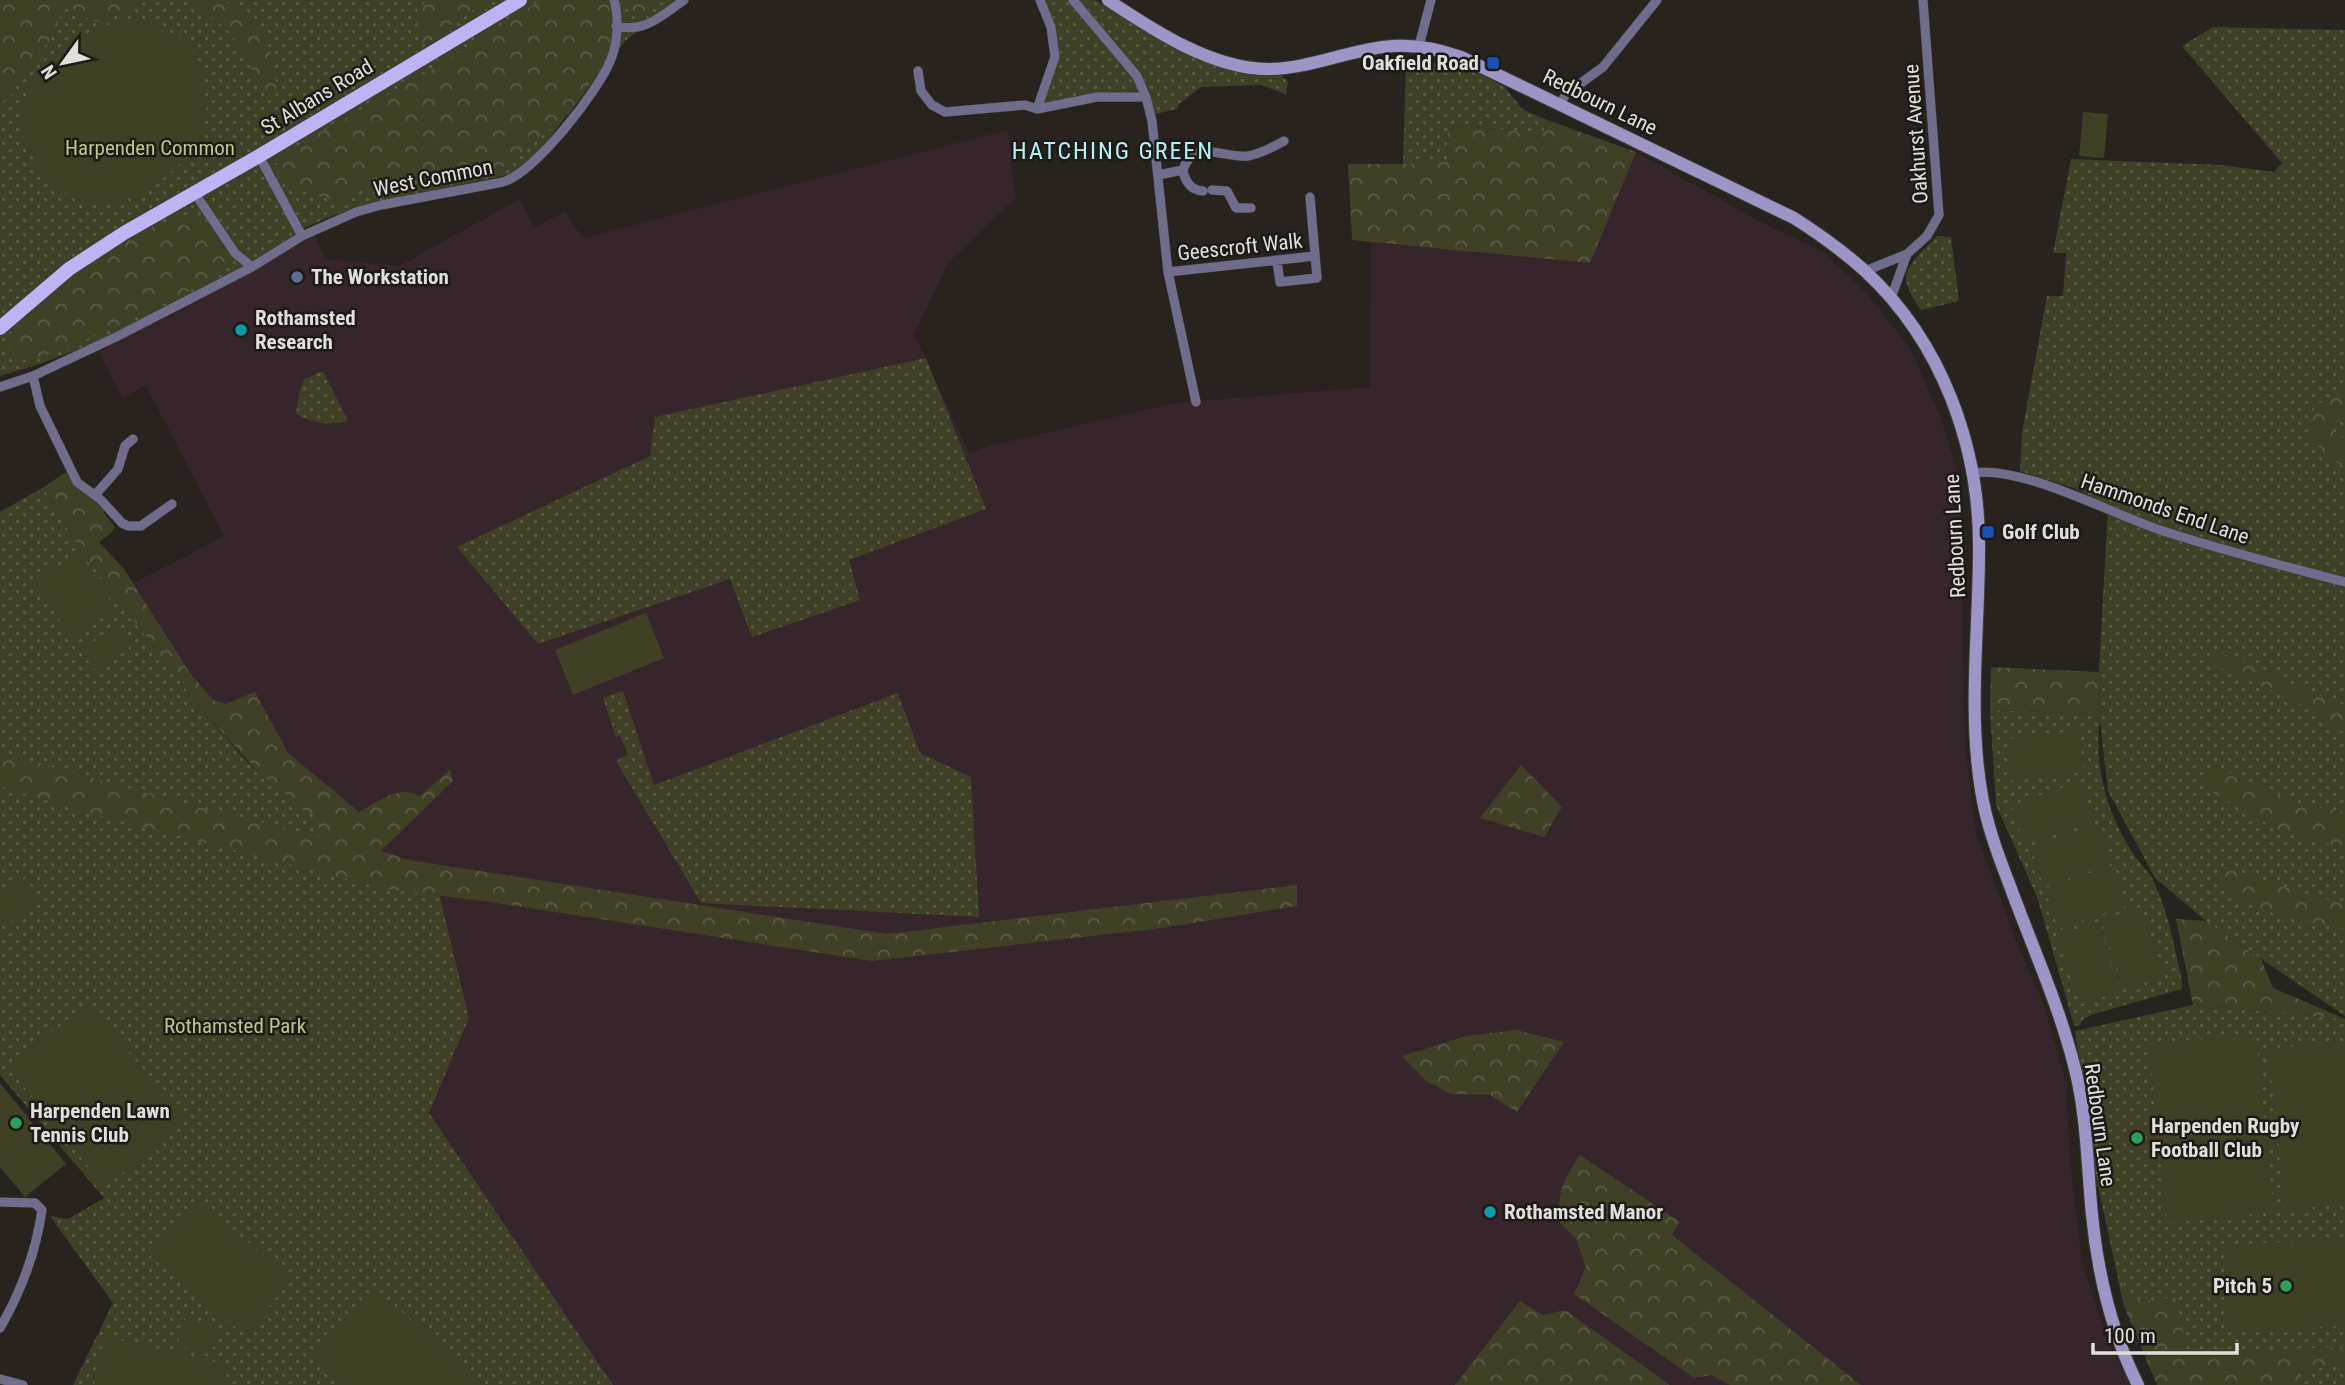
<svg xmlns="http://www.w3.org/2000/svg" width="2345" height="1385" font-family="'Roboto Condensed',sans-serif">
  <style>
    .commercial { fill: #37252c }
    .grass { fill: url(#grass-dots) }
    .forest { fill: url(#forest-crowns) }
    .garden { fill: #3f4127 }
    .lines { fill: none; stroke-linecap: round; stroke-linejoin: round }
    .minor-casing { stroke: #423d38; stroke-width: 10 }
    .secondary-casing { stroke: #423d38; stroke-width: 14 }
    .primary-casing { stroke: #423d38; stroke-width: 16 }
    .minor { stroke: #706c8b; stroke-width: 9 }
    .secondary { stroke: #9c95c6; stroke-width: 12 }
    .primary { stroke: #beb4f4; stroke-width: 14 }
    .transit-dot { fill: #1a4fb4; stroke: #1e1a15; stroke-width: 2.5 }
    .service-dot { fill: #5c6f8a; stroke: #1e1a15; stroke-width: 2.5 }
    .culture-dot { fill: #0f9aa8; stroke: #1e1a15; stroke-width: 2.5 }
    .leisure-dot { fill: #2e9e5b; stroke: #1e1a15; stroke-width: 2.5 }
    .labels { text-anchor: middle; dominant-baseline: central; stroke-width: 5; stroke-linejoin: round; paint-order: stroke }
    .poi-label { font-size: 21px; font-weight: bold; fill: #e1dedb; stroke: #1e1a15; text-anchor: start }
    .street-label { font-size: 21px; fill: #e1dedb; stroke: #1e1a15 }
    .park-label { font-size: 21px; fill: #c1c58c; stroke: #1e1a15 }
    .quarter-label { font-size: 24px; letter-spacing: 2px; fill: #b6effc; stroke: #1e1a15 }
  </style>
  <defs>
    <pattern id="grass-dots" width="8" height="8" patternUnits="userSpaceOnUse" patternTransform="scale(1.75)"><rect width="8" height="8" fill="#3f4127"/><path d="M2 2h.1M6 6h.1" fill="none" stroke="#5a5c46" stroke-width="1.8" stroke-linecap="round"/></pattern>
    <pattern id="forest-crowns" width="20" height="18" patternUnits="userSpaceOnUse" patternTransform="scale(1.75)"><rect width="20" height="18" fill="#3f4127"/><path d="M2 6a3 3 0 1 1 6 0M12 15a3 3 0 1 1 6 0" fill="none" stroke="#5a5c46"/></pattern>
  </defs>
  <rect width="100%" height="100%" fill="#28231e"/>
  <path class="commercial" d="M 1008,130 L 1015,198 L 948,263 L 914,334 L 969,453 L 989,446 L 1175,403 L 1370,387 L 1371,181 L 1636,152 L 1750,216 L 1825,253 L 1868,295 L 1910,348 L 1940,416 L 1960,480 L 1965,745 L 1976,833 L 2018,946 L 2043,1002 L 2066,1083 L 2070,1163 L 2082,1263 L 2110,1347 L 2131,1385 L 613,1385 L 431,1117 L 429,1113 L 469,1018 L 313,815 L 259,773 L 200,708 L 83,553 L 55,509 L 44,487 L 60,477 L 95,538 L 124,569 L 132,584 L 224,536 L 146,386 L 122,398 L 99,352 L 313,234 L 326,259 L 399,266 L 520,199 L 534,228 L 565,212 L 583,238 Z"/>
  <path class="grass" d="M 0,0 L 675,0 L 625,41 L 547,141 L 526,164 L 508,175 L 374,202 L 340,213 L 306,227 L 257,259 L 120,333 L 40,364 L 0,376 Z
    M 1044,0 L 1068,0 L 1137,81 L 1140,91 L 1048,104 L 1044,102 L 1059,58 L 1054,24 Z
    M 1077,0 L 1095,0 C 1154,35 1208,78 1280,74 L 1288,82 L 1286,94 L 1261,85 L 1201,87 L 1179,104 L 1177,109 L 1155,114 L 1148,88 L 1142,76 Z
    M 2213,27 L 2345,30 L 2345,1016 L 2206,921 L 2155,878 L 2108,791 L 2100,721 C 2093,768 2108,815 2134,855 C 2139,862 2146,869 2151,876 C 2168,908 2174,946 2182,980 L 2182,989 L 2097,1013 L 2084,1018 L 2079,1026 L 2074,1025 L 2037,897 L 1996,805 L 1990,710 L 2100,714 L 2099,672 L 2108,505 L 2074,488 L 2020,471 L 2022,432 L 2047,296 L 2063,296 L 2066,253 L 2053,253 L 2071,159 L 2221,165 L 2274,172 L 2282,163 L 2182,46 Z
    M 1406,60 L 1448,64 L 1480,74 L 1505,87 L 1522,109 L 1547,120 L 1544,132 L 1454,126 L 1448,130 L 1447,161 L 1403,164 Z
    M 1937,236 L 1951,237 L 1959,301 L 1921,310 C 1916,302 1909,293 1907,284 C 1901,267 1927,247 1937,236 Z
    M 926,358 L 986,509 L 849,560 L 860,600 L 752,637 L 730,579 L 538,644 L 457,547 L 650,456 L 655,417 Z
    M 321,372 L 324,373 L 348,421 C 329,426 313,423 296,414 L 299,393 L 304,379 Z
    M 44,487 L 55,509 L 83,553 L 200,708 L 248,763 L 313,815 L 439,893 L 469,1018 L 429,1113 L 613,1385 L 73,1385 L 113,1303 L 50,1216 L 68,1219 L 104,1198 L 0,1075 L 0,512 Z
    M 623,691 L 654,785 L 898,693 L 920,753 L 971,777 L 979,917 L 701,903 L 616,761 L 628,754 L 620,736 L 616,737 L 603,698 Z
    M 2193,1005 L 2345,1019 L 2345,1347 L 2188,1353 L 2124,1306 L 2097,1182 L 2075,1031 Z
    M 2345,1363 L 2345,1385 L 2298,1385 L 2298,1372 Z"/>
  <path class="forest" d="M 0,0 L 149,0 L 122,12 L 106,22 L 90,21 L 78,10 L 64,8 L 51,39 L 22,74 L 12,94 L 0,106 Z
    M 190,0 C 199,0 214,0 223,0 C 226,1 229,4 232,6 C 265,24 279,59 276,95 C 249,87 257,74 245,54 C 238,43 227,28 216,20 C 206,13 197,10 190,0 Z
    M 427,0 L 489,0 L 419,45 L 417,11 Z
    M 541,0 L 606,0 L 612,12 L 610,55 L 569,114 L 504,167 L 377,192 L 360,190 L 340,201 L 292,189 L 276,166 L 282,154 L 419,77 Z
    M 626,0 L 666,0 L 654,6 L 636,21 Z
    M 1547,120 L 1636,152 L 1590,263 L 1352,240 L 1348,164 L 1403,164 L 1447,161 L 1448,130 L 1454,126 L 1543,132 Z
    M 198,219 C 213,226 232,249 230,267 C 167,306 100,336 31,361 C 16,361 12,350 5,339 L 23,318 L 82,271 L 147,229 L 170,220 Z
    M 2345,392 L 2345,419 L 2332,424 L 2335,433 L 2345,439 L 2345,467 C 2304,445 2289,407 2345,392 Z
    M 66,472 L 75,485 L 105,510 L 103,512 L 115,527 L 111,533 L 99,542 L 124,569 L 190,673 L 213,700 L 225,704 L 255,692 L 288,753 L 359,812 C 379,802 398,784 420,796 L 450,770 L 453,781 L 381,851 L 409,860 L 887,934 L 1297,885 L 1297,906 L 1162,928 L 872,961 L 483,901 L 386,889 L 101,816 L 0,787 L 0,752 L 189,805 L 324,837 L 313,815 L 259,773 L 200,708 L 83,553 L 55,509 L 44,487 Z
    M 2211,652 L 2218,652 L 2257,665 L 2286,683 L 2345,705 L 2345,733 L 2293,700 L 2211,664 L 2208,657 Z
    M 1991,667 L 2099,672 L 2100,714 L 1990,710 Z
    M 1521,765 L 1562,807 L 1544,837 L 1480,818 Z
    M 2218,768 L 2303,805 L 2345,812 L 2345,846 L 2311,842 L 2282,832 L 2210,791 L 2205,787 L 2204,778 L 2208,771 Z
    M 2228,868 L 2302,893 L 2345,904 L 2345,929 C 2312,923 2241,911 2221,884 L 2222,872 Z
    M 2176,919 L 2206,921 L 2261,959 L 2273,988 L 2345,1019 L 2193,1005 Z
    M 1516,1030 L 1564,1042 L 1517,1112 L 1490,1095 L 1451,1094 L 1426,1081 L 1402,1056 L 1466,1036 Z
    M 1580,1155 L 1680,1222 L 1672,1235 L 1861,1385 L 1730,1385 L 1711,1375 L 1694,1378 L 1574,1294 L 1586,1267 L 1576,1239 L 1558,1220 C 1559,1191 1563,1179 1580,1155 Z
    M 2118,1279 L 2141,1302 L 2175,1297 L 2188,1352 L 2345,1347 L 2345,1363 L 2298,1372 L 2298,1385 L 2157,1385 L 2124,1306 Z
    M 1520,1301 L 1543,1315 L 1565,1310 L 1670,1385 L 1455,1385 Z"/>
  <path class="garden" d="M 136,17 C 154,25 173,31 188,45 C 197,54 201,71 203,83 C 206,95 208,108 205,120 C 198,161 140,203 100,205 C 80,206 47,183 39,167 C 33,157 25,144 22,133 C 19,123 22,113 25,102 C 28,91 32,77 39,68 C 59,42 105,24 136,17 Z
    M 2083,112 L 2108,114 L 2104,158 L 2079,156 Z
    M 79,552 L 116,609 L 71,638 L 34,581 Z
    M 646,613 L 664,658 L 573,695 L 555,650 Z
    M 118,626 L 131,646 L 94,670 L 81,650 Z
    M 2079,730 L 2084,772 L 2012,781 L 2007,739 Z
    M 2080,782 L 2093,822 L 2024,845 L 2011,805 Z
    M 2099,824 L 2112,864 L 2044,887 L 2030,846 Z
    M 2114,866 L 2127,906 L 2058,929 L 2045,889 Z
    M 26,878 L 41,902 L 5,925 L 0,917 L 0,894 Z
    M 2141,907 L 2164,976 L 2124,990 L 2101,921 Z
    M 2098,922 L 2121,991 L 2081,1004 L 2058,935 Z
    M 89,1003 L 185,1122 L 105,1187 L 8,1067 Z
    M 2256,1034 L 2274,1212 L 2167,1223 L 2149,1044 Z
    M 2345,1041 L 2345,1204 L 2285,1210 L 2268,1049 Z
    M 0,1083 L 66,1164 L 25,1197 L 0,1167 Z
    M 196,1199 L 292,1279 L 245,1335 L 149,1255 Z
    M 2345,1239 L 2345,1326 L 2229,1331 L 2225,1245 Z
    M 373,1287 L 483,1382 L 480,1385 L 347,1385 L 313,1356 Z
    M 186,1317 L 219,1327 L 211,1355 L 177,1346 Z
    M 105,1336 L 227,1365 L 222,1385 L 94,1385 Z"/>
  <g class="lines">
    <defs>
      <path id="minor" d="M 1073,0 L 1137,76 L 1146,97 L 1152,121 L 1168,272 L 1196,402
        M 616,26 C 644,34 662,15 684,0
        M 1419,46 L 1431,0
        M 918,71 L 921,91 L 932,105 L 945,112 L 1025,105 L 1037,109 L 1097,97 L 1146,97
        M 1560,104 L 1566,94 L 1603,67 L 1657,0
        M 1037,109 L 1055,57 L 1051,27 L 1040,0
        M 259,156 L 302,236
        M 1183,170 C 1194,137 1225,159 1248,156 C 1261,154 1273,147 1284,141
        M 1158,175 L 1183,170 C 1185,182 1191,190 1203,191
        M 1212,190 L 1227,191 L 1236,208 L 1251,208
        M 194,192 L 235,253 L 252,267
        M 1277,261 L 1280,282 L 1317,278 L 1310,197
        M 1865,271 L 1907,254
        M 1168,272 L 1315,256
        M 1891,298 L 1907,254 L 1927,236 L 1939,215 L 1923,0
        M 33,376 L 40,406 L 77,482 L 101,500 L 122,523 L 128,526 L 141,526 L 172,504
        M 0,387 L 33,376 L 116,337 L 252,267 L 302,236 L 356,212 L 381,205 L 503,182 C 535,172 599,91 611,59 C 618,42 619,17 614,0
        M 1973,473 C 2022,465 2112,514 2160,530 C 2221,550 2283,566 2345,582
        M 95,495 L 118,469 L 125,446 L 133,439
        M 0,1202 L 35,1203 L 42,1210 C 36,1252 22,1290 0,1328
        M 0,1379 L 23,1385"/>
      <path id="secondary" d="M 1108,0 C 1153,30 1212,69 1268,69 C 1307,69 1344,52 1383,47 C 1410,43 1436,48 1461,57 L 1794,218 C 1819,234 1843,251 1865,271 C 1942,342 1980,447 1979,550 C 1979,630 1968,710 1981,790 C 1986,823 1998,855 2010,886 C 2032,946 2058,1003 2074,1065 C 2087,1114 2087,1165 2092,1215 C 2098,1276 2111,1331 2138,1385"/>
      <path id="primary" d="M 0,328 L 69,269 L 124,233 L 259,156 L 520,0"/>
    </defs>
    <use href="#minor" class="minor-casing"/>
    <use href="#secondary" class="secondary-casing"/>
    <use href="#primary" class="primary-casing"/>
    <use href="#minor" class="minor"/>
    <use href="#secondary" class="secondary"/>
    <use href="#primary" class="primary"/>
  </g>
  <g class="transit-dot">
    <rect x="1486" y="56" width="14" height="14" rx="3.5"/>
    <rect x="1981" y="525" width="14" height="14" rx="3.5"/>
  </g>
  <circle class="service-dot" cx="297" cy="277" r="7"/>
  <g class="culture-dot">
    <circle cx="241" cy="330" r="7"/>
    <circle cx="1490" cy="1212" r="7"/>
  </g>
  <g class="leisure-dot">
    <circle cx="16" cy="1123" r="7"/>
    <circle cx="2137" cy="1138" r="7"/>
    <circle cx="2286" cy="1286" r="7"/>
  </g>
  <g class="labels">
    <g class="poi-label">
      <text x="1479" y="63" text-anchor="end">Oakfield Road</text>
      <text x="311" y="277">The Workstation</text>
      <text x="255" y="318">Rothamsted<tspan x="255" dy="24">Research</tspan></text>
      <text x="2002" y="532">Golf Club</text>
      <text x="30" y="1111">Harpenden Lawn<tspan x="30" dy="24">Tennis Club</tspan></text>
      <text x="2151" y="1126">Harpenden Rugby<tspan x="2151" dy="24">Football Club</tspan></text>
      <text x="1504" y="1212">Rothamsted Manor</text>
      <text x="2272" y="1286" text-anchor="end">Pitch 5</text>
    </g>
    <g class="street-label">
      <text transform="translate(317 97) rotate(-31)">St Albans Road</text>
      <text transform="translate(1600 102) rotate(26)">Redbourn Lane</text>
      <text transform="translate(1916 134) rotate(-94)">Oakhurst Avenue</text>
      <text transform="translate(433 178) rotate(-11)">West Common</text>
      <text transform="translate(1240 247) rotate(-6)">Geescroft Walk</text>
      <text transform="translate(2165 509) rotate(19)">Hammonds End Lane</text>
      <text transform="translate(1955 536) rotate(-93)">Redbourn Lane</text>
      <text transform="translate(2100 1125) rotate(82)">Redbourn Lane</text>
    </g>
    <g class="park-label">
      <text x="150" y="148">Harpenden Common</text>
      <text x="235" y="1026">Rothamsted Park</text>
    </g>
    <g class="quarter-label">
      <text x="1113" y="151">HATCHING GREEN</text>
    </g>
  </g>
  <g transform="translate(63 63) rotate(237)" stroke="#1e1a15" stroke-width="5" paint-order="stroke">
  <path d="M0-5L12 26L0 18L-12 26Z" fill="#e1dedb"/>
  <text y="-10" font-size="19" font-weight="bold" text-anchor="middle" fill="#e1dedb">N</text>
  </g>
  <path d="M2093 1343v10h144v-10" fill="none" stroke="#e1dedb" stroke-width="3.5"/>
  <text x="2104" y="1343" font-size="21" fill="#e1dedb" stroke="#1e1a15" stroke-width="5" paint-order="stroke">100 m</text>
</svg>
